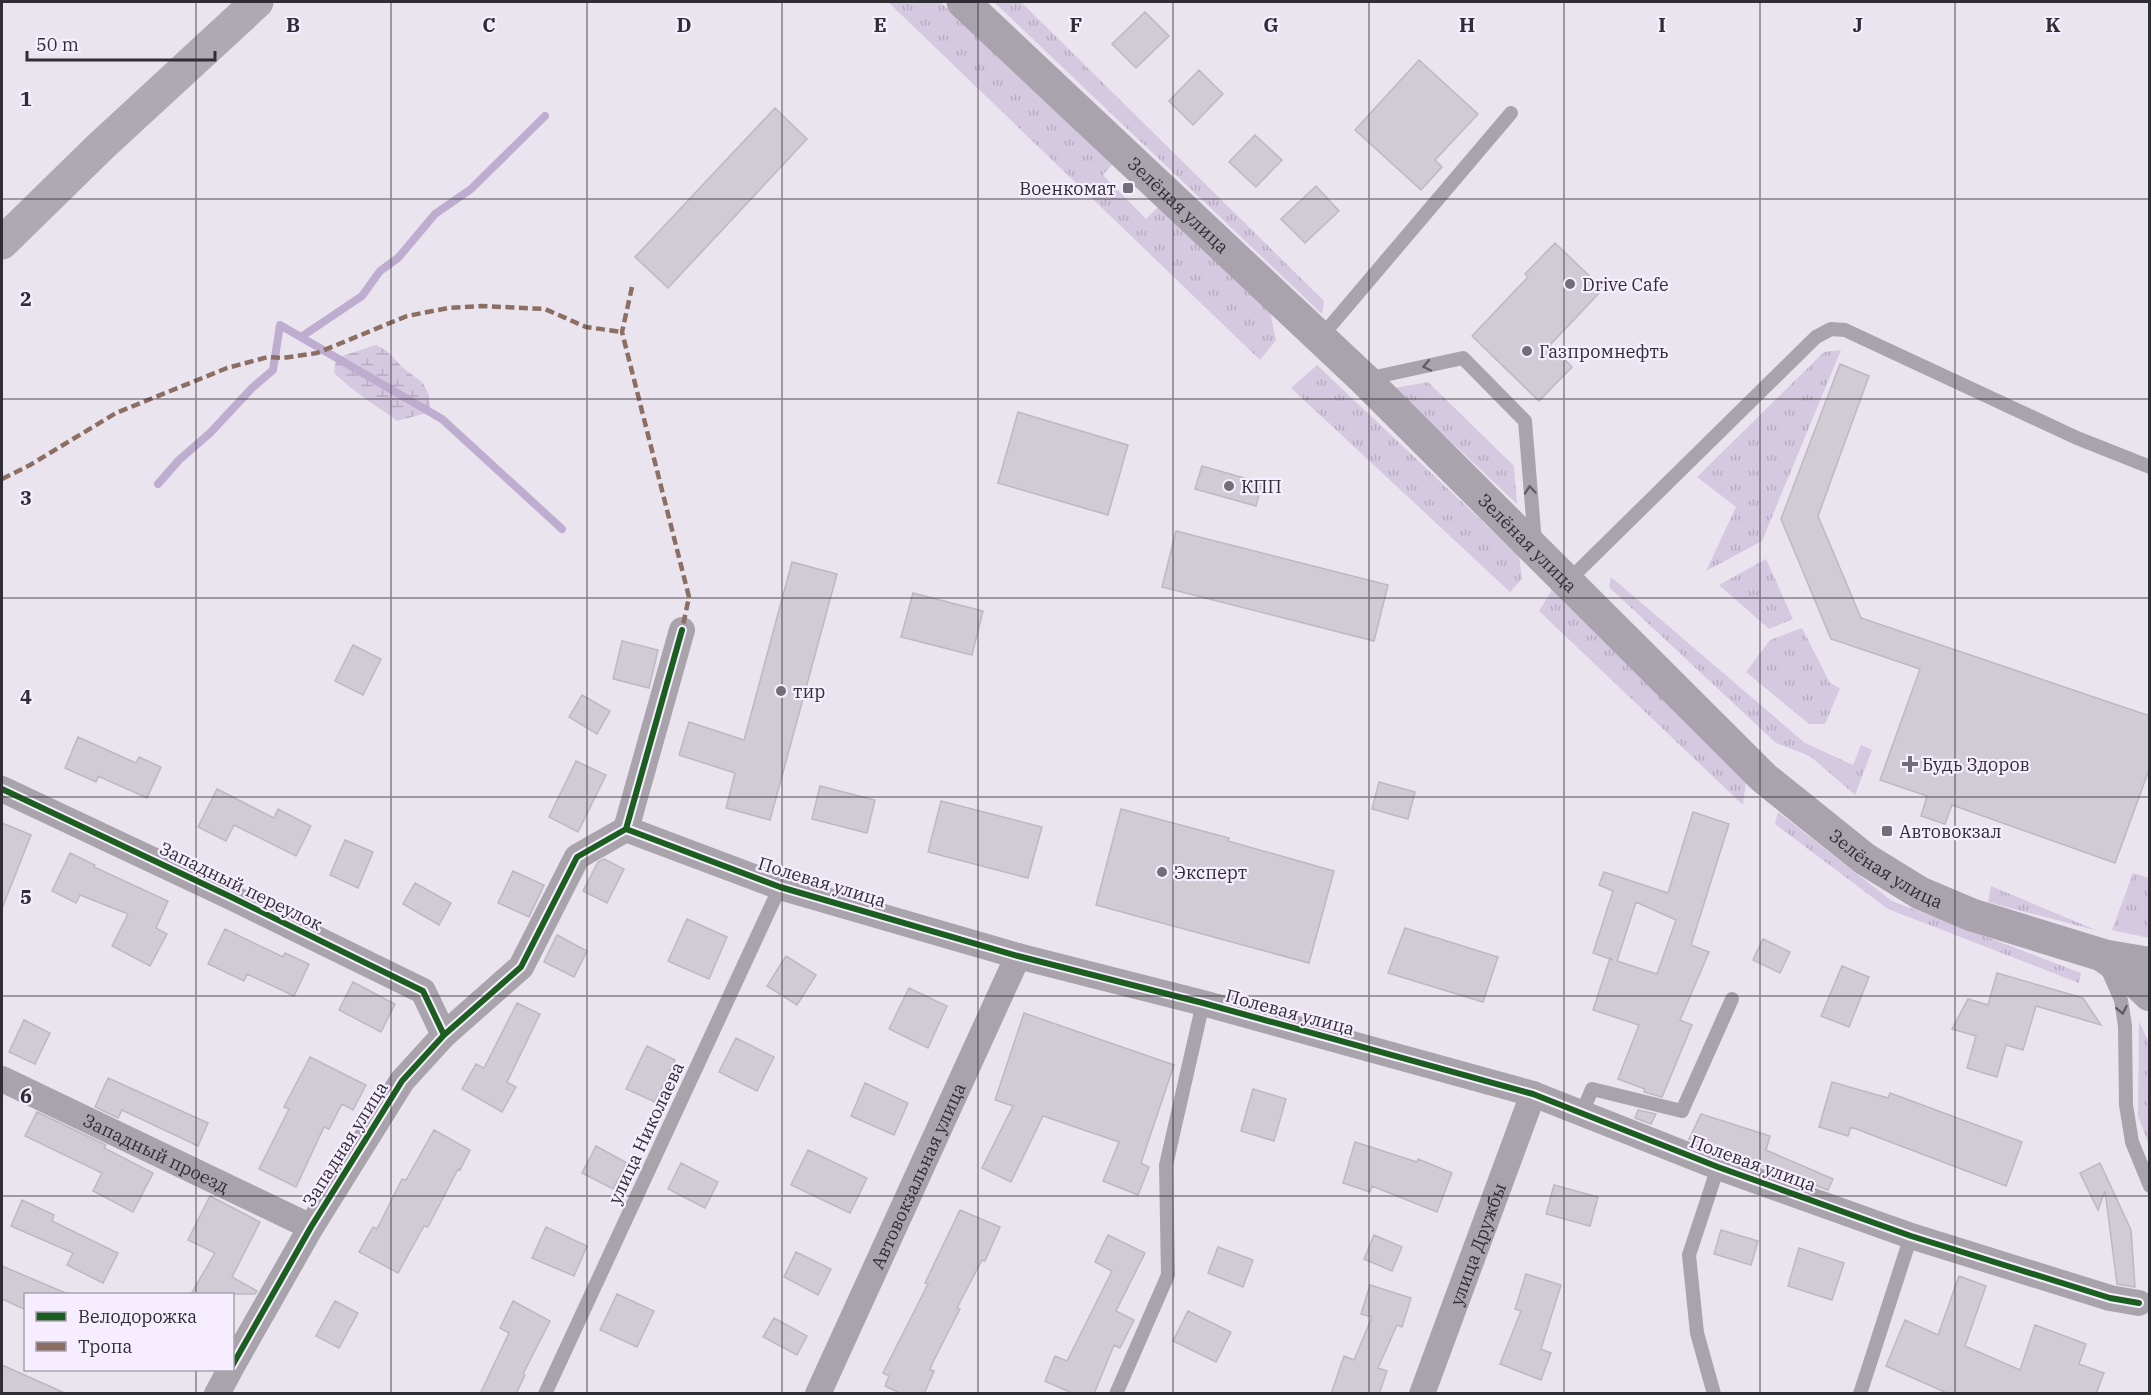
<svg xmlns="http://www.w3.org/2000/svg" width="2151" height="1395" font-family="'IBM Plex Serif',serif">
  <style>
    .grass { fill: url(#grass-tufts) }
    .wetland { fill: url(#wetland-marsh) }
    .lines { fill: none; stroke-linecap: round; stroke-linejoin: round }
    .stream { stroke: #bfadd0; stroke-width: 8 }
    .building { fill: #d0cbd4; stroke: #bdb8c1; stroke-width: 1.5; fill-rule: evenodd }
    .service { stroke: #a9a4ac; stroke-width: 14 }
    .minor { stroke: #a9a4ac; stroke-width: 26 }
    .tertiary { stroke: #a9a4ac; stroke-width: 32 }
    .secondary { stroke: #a9a3ad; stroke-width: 33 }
    .trunk { stroke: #aea9b3; stroke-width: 33 }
    .quiet { stroke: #8d6e63; stroke-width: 4.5; stroke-dasharray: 9 4.5; stroke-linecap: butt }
    .cycleway-casing { stroke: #f6eefe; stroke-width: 10 }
    .cycleway { stroke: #1b5e20; stroke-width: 6 }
    .oneway { stroke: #615d65 }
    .grid { fill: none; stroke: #312d35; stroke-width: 1.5; stroke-opacity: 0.55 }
    .poi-dot { fill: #726d76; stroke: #f6eefe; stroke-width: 2 }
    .labels { text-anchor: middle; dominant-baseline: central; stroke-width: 4.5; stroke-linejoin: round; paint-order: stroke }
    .poi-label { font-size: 18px; fill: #312d35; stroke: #f6eefe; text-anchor: start }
    .street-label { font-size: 18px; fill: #312d35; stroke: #f6eefe }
    .grid-label { font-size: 20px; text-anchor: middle; font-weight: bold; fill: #312d35; stroke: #f6eefe; stroke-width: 4.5; stroke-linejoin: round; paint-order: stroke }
  </style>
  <defs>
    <pattern id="grass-tufts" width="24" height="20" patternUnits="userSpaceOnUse" patternTransform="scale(1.5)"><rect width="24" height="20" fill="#d5c8e1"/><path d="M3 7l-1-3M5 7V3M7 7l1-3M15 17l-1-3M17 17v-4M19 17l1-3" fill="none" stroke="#b7acc2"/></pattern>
    <pattern id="wetland-marsh" width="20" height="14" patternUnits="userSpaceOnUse" patternTransform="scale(1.5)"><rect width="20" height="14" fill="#d5c8e1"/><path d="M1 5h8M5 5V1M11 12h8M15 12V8" fill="none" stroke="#b7acc2"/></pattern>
  </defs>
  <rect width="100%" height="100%" fill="#eae4ef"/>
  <path class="grass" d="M 888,2 L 940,2 L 1115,161 L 1103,175 L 1146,219 L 1160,205 L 1270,311 L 1276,340 L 1260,360 Z
    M 994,2 L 1021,2 L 1324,301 L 1322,314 Z
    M 1841,350 L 1762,541 L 1706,571 L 1736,507 L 1697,477 L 1824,352 Z
    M 1317,365 L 1519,556 L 1522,579 L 1510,592 L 1291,388 Z
    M 1428,382 L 1514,466 L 1517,504 L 1394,388 Z
    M 1766,559 L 1793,619 L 1769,629 L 1719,585 Z
    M 1611,577 L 1805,743 L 1853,765 L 1861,745 L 1872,750 L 1855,795 L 1810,756 L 1776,743 L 1609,587 Z
    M 1553,588 L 1746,781 L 1743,805 L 1539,611 Z
    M 1802,628 L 1830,683 L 1840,688 L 1825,724 L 1809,724 L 1746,672 L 1770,640 Z
    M 1778,812 L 1892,901 L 2081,973 L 2079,983 L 1888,909 L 1775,824 Z
    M 2133,873 L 2149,878 L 2149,938 L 2112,930 Z
    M 1991,886 L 2098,931 L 1988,902 Z
    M 2139,1021 L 2149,1043 L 2149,1145 L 2138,1116 Z"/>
  <path class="wetland" d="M 376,345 L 387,351 L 402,367 L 423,383 L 429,395 L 430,412 L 397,421 C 376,405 353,392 334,373 L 336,358 Z"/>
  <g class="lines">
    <path class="stream" d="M 301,337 L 362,296 L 380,271 L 398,258 L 435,214 L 471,189 L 545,116
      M 158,484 L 179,460 L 210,433 L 252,388 L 273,370 L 280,325 L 442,419 L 562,529"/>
  </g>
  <path class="building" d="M 1145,12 L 1169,36 L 1136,68 L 1112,44 Z
    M 1419,60 L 1478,114 L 1435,160 L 1442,167 L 1421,190 L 1355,130 Z
    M 1199,70 L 1223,94 L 1193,125 L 1169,101 Z
    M 775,108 L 807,139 L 668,288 L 635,257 Z
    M 1255,135 L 1282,160 L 1256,187 L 1229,162 Z
    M 1316,186 L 1339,211 L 1305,243 L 1281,219 Z
    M 1555,243 L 1603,289 L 1550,345 L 1572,367 L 1539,401 L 1472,336 L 1528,277 L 1525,274 Z
    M 1840,364 L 1869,376 L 1818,516 L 1861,618 L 2150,716 L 2150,767 L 2115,863 L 1952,805 L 1945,824 L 1921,816 L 1927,796 L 1880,780 L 1920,669 L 1831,639 L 1781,519 Z
    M 1018,412 L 1128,445 L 1108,515 L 998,483 Z
    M 1202,466 L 1262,483 L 1256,506 L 1195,489 Z
    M 1176,531 L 1388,585 L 1374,641 L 1162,587 Z
    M 792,562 L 837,574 L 770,820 L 726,808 L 735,773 L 679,755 L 689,722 L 744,740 Z
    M 913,593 L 983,611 L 972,655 L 901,637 Z
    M 622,641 L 658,650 L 649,688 L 613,679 Z
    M 353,645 L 381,659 L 363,695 L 335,681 Z
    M 582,695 L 610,711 L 597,734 L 569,717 Z
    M 78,737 L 136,763 L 139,757 L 161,767 L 147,798 L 98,776 L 96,782 L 65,768 Z
    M 576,761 L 606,775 L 578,832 L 549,817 Z
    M 1379,782 L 1415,792 L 1408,819 L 1372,809 Z
    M 820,786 L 875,800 L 867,833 L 812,819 Z
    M 217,789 L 274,818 L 278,809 L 311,826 L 296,856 L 234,825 L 226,841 L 198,827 Z
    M 941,801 L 1042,827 L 1028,878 L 928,852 Z
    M 1121,809 L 1229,838 L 1228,841 L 1334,871 L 1309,963 L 1096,905 Z
    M 1693,812 L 1729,824 L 1691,945 L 1709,952 L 1680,1020 L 1692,1025 L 1662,1097 L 1644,1092 L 1645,1089 L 1618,1079 L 1639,1025 L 1593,1010 L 1610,958 L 1613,960 L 1593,953 L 1613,891 L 1599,885 L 1604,872 L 1668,893 ZM 1636,902 L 1676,920 L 1657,974 L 1617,961 Z
    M 2,823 L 31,835 L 3,906 L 2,906 Z
    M 345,840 L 373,852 L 358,888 L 330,875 Z
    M 70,853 L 95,865 L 94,867 L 168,901 L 156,928 L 167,934 L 150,966 L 112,946 L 128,914 L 80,895 L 76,903 L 52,891 Z
    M 604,859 L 624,869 L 607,903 L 583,891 L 598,862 Z
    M 513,871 L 544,885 L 529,917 L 498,903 Z
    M 415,883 L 451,903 L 439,925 L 403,904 Z
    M 687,919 L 727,937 L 709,979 L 668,961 Z
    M 1405,928 L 1498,957 L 1483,1002 L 1388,973 Z
    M 225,929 L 283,957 L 285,953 L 309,964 L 294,996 L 247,974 L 244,981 L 208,964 Z
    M 557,935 L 587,951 L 574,977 L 544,962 Z
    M 1763,939 L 1790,952 L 1780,973 L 1753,960 Z
    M 786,956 L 816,975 L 797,1005 L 767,986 Z
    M 1842,966 L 1869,977 L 1849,1027 L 1821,1016 Z
    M 1997,973 L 2083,998 L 2101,1025 L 2036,1006 L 2023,1050 L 2006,1045 L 1997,1077 L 1967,1068 L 1976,1036 L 1952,1029 L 1968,999 L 1988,1005 Z
    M 353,982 L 395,1004 L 381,1032 L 339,1010 Z
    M 909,988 L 947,1006 L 928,1048 L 889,1029 Z
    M 517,1003 L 540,1014 L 507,1082 L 516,1087 L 502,1112 L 462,1089 L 476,1064 L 484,1068 Z
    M 1024,1013 L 1174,1065 L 1141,1163 L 1149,1167 L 1138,1195 L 1103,1181 L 1119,1142 L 1043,1116 L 1011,1182 L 982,1168 L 1013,1106 L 995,1100 Z
    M 24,1020 L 50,1033 L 35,1064 L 9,1052 Z
    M 736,1038 L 774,1057 L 757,1091 L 719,1072 Z
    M 647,1046 L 675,1060 L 655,1102 L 626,1089 Z
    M 310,1057 L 366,1085 L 353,1110 L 342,1104 L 329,1129 L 324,1127 L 296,1187 L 259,1169 L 289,1109 L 284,1107 Z
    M 108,1078 L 208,1123 L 198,1146 L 122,1110 L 118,1118 L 95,1107 Z
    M 1832,1082 L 1888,1098 L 1890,1093 L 2022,1142 L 2006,1186 L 1851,1127 L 1848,1136 L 1819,1127 Z
    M 865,1083 L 908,1103 L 894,1135 L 851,1116 Z
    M 1253,1089 L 1286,1099 L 1274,1141 L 1241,1131 Z
    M 1638,1110 L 1656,1114 L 1651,1124 L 1635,1118 Z
    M 37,1112 L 106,1145 L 104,1148 L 153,1173 L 133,1212 L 93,1191 L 102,1173 L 25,1136 Z
    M 1701,1114 L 1770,1136 L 1766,1150 L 1833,1179 L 1828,1190 L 1689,1139 Z
    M 434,1130 L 470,1150 L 460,1170 L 458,1169 L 428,1227 L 424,1226 L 398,1273 L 359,1252 L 373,1227 L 377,1229 L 402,1179 L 406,1180 Z
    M 1355,1142 L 1417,1162 L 1418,1159 L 1452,1173 L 1437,1212 L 1372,1186 L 1370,1192 L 1343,1183 Z
    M 596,1146 L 627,1163 L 613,1189 L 582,1173 Z
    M 808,1150 L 867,1178 L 850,1213 L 791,1185 Z
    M 681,1163 L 718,1182 L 705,1208 L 668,1189 Z
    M 2100,1163 L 2131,1230 L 2135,1287 L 2117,1284 L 2105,1191 L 2098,1210 L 2080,1173 Z
    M 1554,1185 L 1598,1197 L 1590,1226 L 1546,1214 Z
    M 210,1196 L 260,1222 L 232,1277 L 257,1291 L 255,1294 L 191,1294 L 215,1253 L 188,1240 Z
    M 22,1200 L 54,1215 L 52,1221 L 118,1253 L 103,1283 L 67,1265 L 73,1253 L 11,1226 Z
    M 960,1210 L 1000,1227 L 985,1261 L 982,1260 L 957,1308 L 960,1309 L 932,1364 L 930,1370 L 934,1371 L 924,1394 L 902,1394 L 885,1386 L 889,1376 L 883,1373 L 928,1284 L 925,1283 Z
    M 546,1227 L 587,1246 L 574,1276 L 532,1258 Z
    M 1721,1230 L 1758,1241 L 1751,1265 L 1714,1254 Z
    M 1108,1235 L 1145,1253 L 1116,1311 L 1134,1320 L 1120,1348 L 1114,1345 L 1094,1394 L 1074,1394 L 1045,1381 L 1055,1356 L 1067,1361 L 1112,1271 L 1095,1262 Z
    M 1374,1235 L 1402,1247 L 1392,1271 L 1364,1259 Z
    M 1218,1247 L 1253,1260 L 1243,1287 L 1208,1273 Z
    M 1799,1248 L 1844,1263 L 1832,1300 L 1788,1286 Z
    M 796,1252 L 831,1269 L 818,1295 L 784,1277 Z
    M 2,1266 L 68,1294 L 26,1294 L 26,1310 L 2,1299 Z
    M 1526,1274 L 1561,1285 L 1541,1349 L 1551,1353 L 1541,1380 L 1500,1364 L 1521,1311 L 1515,1309 Z
    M 1959,1276 L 1986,1286 L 1965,1346 L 2020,1370 L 2035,1325 L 2086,1344 L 2079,1364 L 2104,1373 L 2096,1394 L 1949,1394 L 1886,1366 L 1905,1320 L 1938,1335 Z
    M 1370,1285 L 1411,1298 L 1402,1327 L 1397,1325 L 1378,1368 L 1387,1371 L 1379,1394 L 1331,1394 L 1344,1356 L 1354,1360 L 1372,1317 L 1361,1314 Z
    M 617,1294 L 654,1311 L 637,1347 L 600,1330 Z
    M 335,1301 L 358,1313 L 339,1348 L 316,1336 Z
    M 513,1301 L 550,1321 L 523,1374 L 525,1375 L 516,1394 L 480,1394 L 509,1333 L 500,1328 Z
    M 1188,1311 L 1231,1332 L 1216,1362 L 1173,1341 Z
    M 774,1318 L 807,1336 L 797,1355 L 763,1337 Z
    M 2,1365 L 67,1394 L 2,1394 Z"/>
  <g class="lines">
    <path class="service" d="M 1321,337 L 1511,113
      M 1366,379 L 1463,358 L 1525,421 L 1535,543
      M 1568,581 L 1816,337 L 1831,329 L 1845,330 L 2077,438 L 2150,467
      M 2107,968 L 2121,1000 L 2125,1026 L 2126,1105 L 2132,1142 L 2150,1186
      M 1582,1113 L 1592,1089 L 1682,1111 L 1732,999
      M 545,1394 L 780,887
      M 1116,1394 L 1168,1275 L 1166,1165 L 1203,1003
      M 1714,1394 L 1697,1333 L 1689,1255 L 1718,1167
      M 1860,1394 L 1911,1236"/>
    <g class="minor">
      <path d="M 682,630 L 626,829 L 780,887 L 1018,956 L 1203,1003 L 1533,1094 L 1718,1167 L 1911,1236 L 2110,1298 L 2139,1303"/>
      <path d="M 2,789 L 229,896 L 423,991 L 444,1035"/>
      <path id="s1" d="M 2,1079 L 311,1227"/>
      <path d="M 232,1366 L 311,1227 L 402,1081 L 444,1035 L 521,967 L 577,857 L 626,829"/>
      <path d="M 217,1394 L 230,1370"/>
      <path id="s2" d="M 818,1394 L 1018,956"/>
      <path id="s3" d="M 1422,1394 L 1533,1094"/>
    </g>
    <path class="tertiary" d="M 2102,955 L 2150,963"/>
    <path class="secondary" id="s4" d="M 963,2 L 1364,379 L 1764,778 L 1865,859 L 1920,893 L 1972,915 L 2102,955 L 2126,972 L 2150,995"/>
    <path class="trunk" d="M 2,243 L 100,147 L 257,2"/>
    <path class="quiet" d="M 632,287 L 622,332 L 689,597 L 682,630
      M 2,479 L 30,465 L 116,413 L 227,368 L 268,357 L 283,358 L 317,353 L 407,316 L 448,308 L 482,306 L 545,309 L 586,327 L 622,332"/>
    <defs>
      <path id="cycleway" d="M 682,630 L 626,829 L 780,887 L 1018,956 L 1203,1003 L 1533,1094 L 1718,1167 L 1911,1236 L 2110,1298 L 2139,1303
        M 2,789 L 229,896 L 423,991 L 444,1035
        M 232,1366 L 311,1227 L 402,1081 L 444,1035 L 521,967 L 577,857 L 626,829"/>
    </defs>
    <use href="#cycleway" class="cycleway-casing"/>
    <use href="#cycleway" class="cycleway"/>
  </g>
  <defs><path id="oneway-chevron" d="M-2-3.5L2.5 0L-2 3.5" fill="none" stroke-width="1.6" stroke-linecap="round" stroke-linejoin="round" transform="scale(1.5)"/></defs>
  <g class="oneway">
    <use href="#oneway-chevron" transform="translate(1427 366) rotate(168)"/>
    <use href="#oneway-chevron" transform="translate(1530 490) rotate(-95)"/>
    <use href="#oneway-chevron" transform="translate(2122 1010) rotate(79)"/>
  </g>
  <path class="grid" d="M 196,2 L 196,1294M 391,2 L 391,1394M 587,2 L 587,1394M 782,2 L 782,1394M 978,2 L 978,1394M 1173,2 L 1173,1394M 1369,2 L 1369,1394M 1564,2 L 1564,1394M 1760,2 L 1760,1394M 1955,2 L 1955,1394M 2,199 L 2150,199M 2,399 L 2150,399M 2,598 L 2150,598M 2,797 L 2150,797M 2,996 L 2150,996M 2,1196 L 2150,1196M 196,1370 L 196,1394"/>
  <g class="poi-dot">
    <rect x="1122" y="182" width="12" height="12" rx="3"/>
    <circle cx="1570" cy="284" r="6"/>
    <circle cx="1527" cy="351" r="6"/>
    <circle cx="1229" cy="486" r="6"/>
    <circle cx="781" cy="691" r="6"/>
    <path d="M1907 755h6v6h6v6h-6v6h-6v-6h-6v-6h6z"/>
    <rect x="1881" y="825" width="12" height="12" rx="3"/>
    <circle cx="1162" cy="872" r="6"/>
  </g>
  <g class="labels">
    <g class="poi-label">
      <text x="1116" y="188" text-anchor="end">Военкомат</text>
      <text x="1582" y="284">Drive Cafe</text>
      <text x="1539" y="351">Газпромнефть</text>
      <text x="1241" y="486">КПП</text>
      <text x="793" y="691">тир</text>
      <text x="1922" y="764">Будь Здоров</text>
      <text x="1899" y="831">Автовокзал</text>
      <text x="1174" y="872">Эксперт</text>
    </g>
    <g class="street-label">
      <text stroke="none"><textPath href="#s4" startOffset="296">Зелёная улица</textPath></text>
      <text stroke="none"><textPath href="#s4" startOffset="782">Зелёная улица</textPath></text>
      <text stroke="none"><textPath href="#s4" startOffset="1268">Зелёная улица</textPath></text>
      <text transform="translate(822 882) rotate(17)">Полевая улица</text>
      <text transform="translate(241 886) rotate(26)">Западный переулок</text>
      <text transform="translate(1290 1012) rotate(15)">Полевая улица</text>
      <text transform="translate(646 1133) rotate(-65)">улица Николаева</text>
      <text transform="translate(345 1144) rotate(-58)">Западная улица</text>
      <text stroke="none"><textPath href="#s1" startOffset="171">Западный проезд</textPath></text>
      <text transform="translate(1753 1163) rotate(20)">Полевая улица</text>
      <text stroke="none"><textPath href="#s2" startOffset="240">Автовокзальная улица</textPath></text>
      <text stroke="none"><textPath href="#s3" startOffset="160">улица Дружбы</textPath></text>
    </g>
  </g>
  <g class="grid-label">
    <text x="293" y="32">B</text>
    <text x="489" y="32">C</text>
    <text x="684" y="32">D</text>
    <text x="880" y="32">E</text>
    <text x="1076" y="32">F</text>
    <text x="1271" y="32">G</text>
    <text x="1467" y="32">H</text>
    <text x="1662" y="32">I</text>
    <text x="1858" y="32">J</text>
    <text x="2053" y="32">K</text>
    <text x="26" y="106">1</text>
    <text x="26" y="306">2</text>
    <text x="26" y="505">3</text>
    <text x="26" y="704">4</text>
    <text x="26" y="904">5</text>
    <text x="26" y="1103">6</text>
  </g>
  <rect width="2151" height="1395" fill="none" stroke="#312d35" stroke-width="6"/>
  <rect x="24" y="1293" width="210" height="78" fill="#f6eefe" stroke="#a7a1ae" stroke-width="1.5"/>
  <rect x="36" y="1312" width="30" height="9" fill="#1b5e20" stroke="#a7a1ae" stroke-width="1.5"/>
  <text x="78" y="1323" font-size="18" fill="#312d35">Велодорожка</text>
  <rect x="36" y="1342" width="30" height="9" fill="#8d6e63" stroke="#a7a1ae" stroke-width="1.5"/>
  <text x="78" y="1353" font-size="18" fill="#312d35">Тропа</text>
  <path d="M27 51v9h188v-9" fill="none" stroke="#312d35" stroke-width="3"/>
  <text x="36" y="51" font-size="18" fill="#312d35" stroke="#f6eefe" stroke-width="4.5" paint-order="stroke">50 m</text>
</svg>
